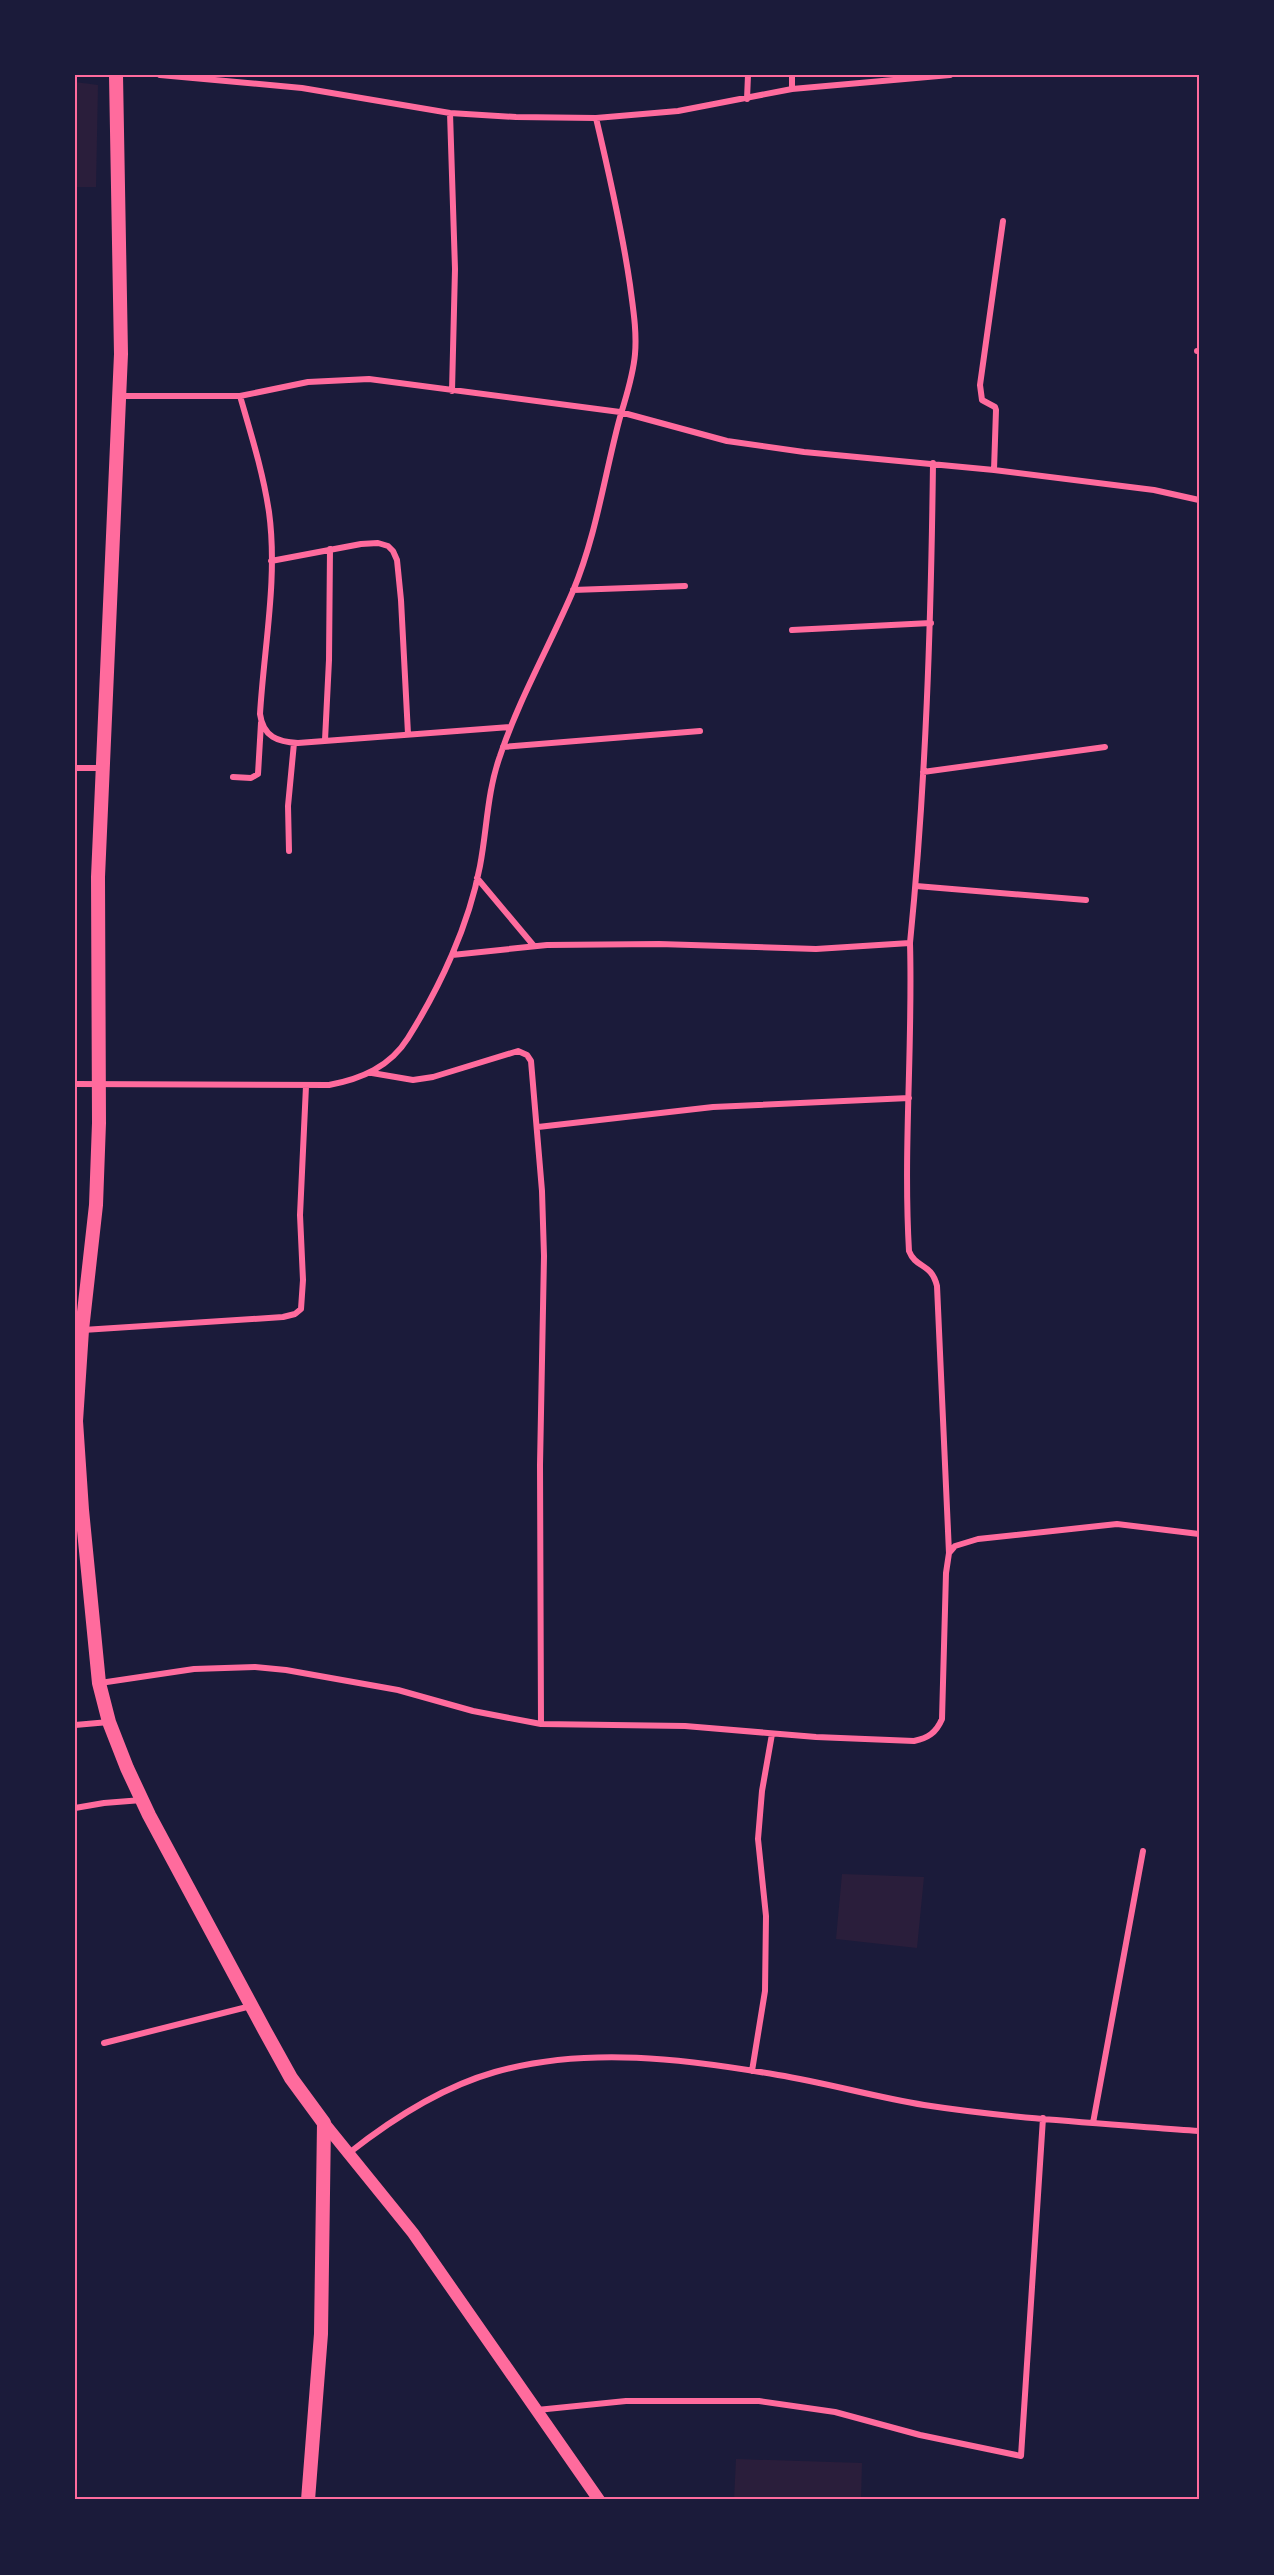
<svg xmlns="http://www.w3.org/2000/svg" width="1274" height="2575" font-family="'Playfair Display',serif">
  <style>
    .green { fill: #2a1e3b }
    .lines { fill: none; stroke-linecap: round; stroke-linejoin: round }
    .minor { stroke: #ff6b9d; stroke-width: 6 }
    .secondary { stroke: #ff6b9d; stroke-width: 12 }
    .primary { stroke: #ff6b9d; stroke-width: 14 }
    .neatline { fill: none; stroke: #ff6b9d; stroke-width: 2 }
  </style>
  <rect width="100%" height="100%" fill="#1b1b3a"/>
  <path class="green" d="M 75,82 L 98,85 L 96,187 L 75,187 Z
    M 842,1874 L 924,1877 L 917,1948 L 836,1939 Z
    M 736,2459 L 862,2463 L 861,2500 L 734,2500 Z"/>
  <g class="lines">
    <path class="minor" d="M 160,75 L 302,88 L 450,113 L 516,117 L 596,118 L 678,111 L 792,89 L 950,75
      M 792,75 L 792,89
      M 747,99 L 748,75
      M 450,113 L 455,269 L 452,391
      M 1197,351 L 1199,351
      M 120,396 L 240,396 L 308,382 L 369,379 L 620,412 L 727,441 L 804,452 L 994,470 L 1154,490 L 1199,500
      M 240,396 C 251,434 263,472 269,512 C 278,578 264,647 260,714 C 263,737 278,742 298,743 L 510,727
      M 994,470 L 996,410 L 995,407 L 982,400 L 980,385 L 1003,221
      M 271,561 L 361,544 L 378,543 L 388,546 L 393,551 L 397,560 L 401,600 L 408,734
      M 573,590 L 685,586
      M 792,630 L 931,623
      M 325,740 L 329,660 L 330,549
      M 503,747 L 700,731
      M 75,768 L 104,768
      M 923,772 L 1105,747
      M 233,777 L 251,778 L 258,774 L 261,723
      M 289,851 L 288,806 L 294,743
      M 477,878 L 534,946
      M 916,886 L 1086,900
      M 910,943 C 926,783 931,623 933,463
      M 452,955 L 547,945 L 659,944 L 816,949 L 910,943 C 913,1045 903,1148 909,1251 C 916,1269 931,1262 937,1286 L 949,1553
      M 372,1073 L 413,1080 L 433,1077 L 518,1051 L 527,1055 L 531,1061 L 542,1191 L 544,1256 L 540,1465 L 541,1724
      M 75,1084 L 329,1085 C 361,1079 390,1067 408,1038 C 440,987 469,925 480,866 C 487,830 487,792 500,756 C 519,699 549,647 573,591 C 596,536 604,478 619,421 C 625,399 633,378 635,354 C 637,331 633,308 630,285 C 622,229 609,173 596,118
      M 538,1127 L 713,1107 L 909,1098
      M 83,1330 L 283,1317 L 295,1314 L 301,1309 L 303,1280 L 300,1215 L 306,1086
      M 100,1683 L 194,1669 L 255,1667 L 286,1670 L 398,1690 L 473,1711 L 541,1724 L 685,1726 L 816,1737 L 914,1741 C 928,1738 936,1733 942,1719 L 946,1573 L 949,1553 L 955,1546 L 978,1539 L 1117,1524 L 1199,1534
      M 75,1725 L 109,1722
      M 75,1808 L 104,1803 L 142,1800
      M 104,2043 L 251,2006
      M 752,2071 L 765,1991 L 766,1916 L 758,1839 L 762,1791 L 772,1734
      M 1093,2123 L 1143,1851
      M 349,2153 C 392,2119 442,2087 495,2072 C 587,2046 686,2059 778,2075 C 827,2083 875,2097 924,2105 C 1015,2119 1108,2124 1199,2131
      M 537,2410 L 626,2401 L 759,2401 L 835,2412 L 920,2435 L 1021,2456 L 1043,2118"/>
    <path class="secondary" d="M 324,2123 L 413,2233 L 599,2500"/>
    <path class="primary" d="M 116,75 L 121,354 L 98,877 L 99,1123 L 96,1205 L 82,1330 L 76,1421 L 82,1510 L 99,1683 L 109,1722 L 127,1768 L 149,1815 L 265,2031 L 291,2078 L 324,2123 L 321,2334 L 308,2500"/>
  </g>
  <rect width="1274" height="2575" fill="none" stroke="#1b1b3a" stroke-width="153"/>
  <rect x="76" y="76" width="1122" height="2422" class="neatline"/>
</svg>
